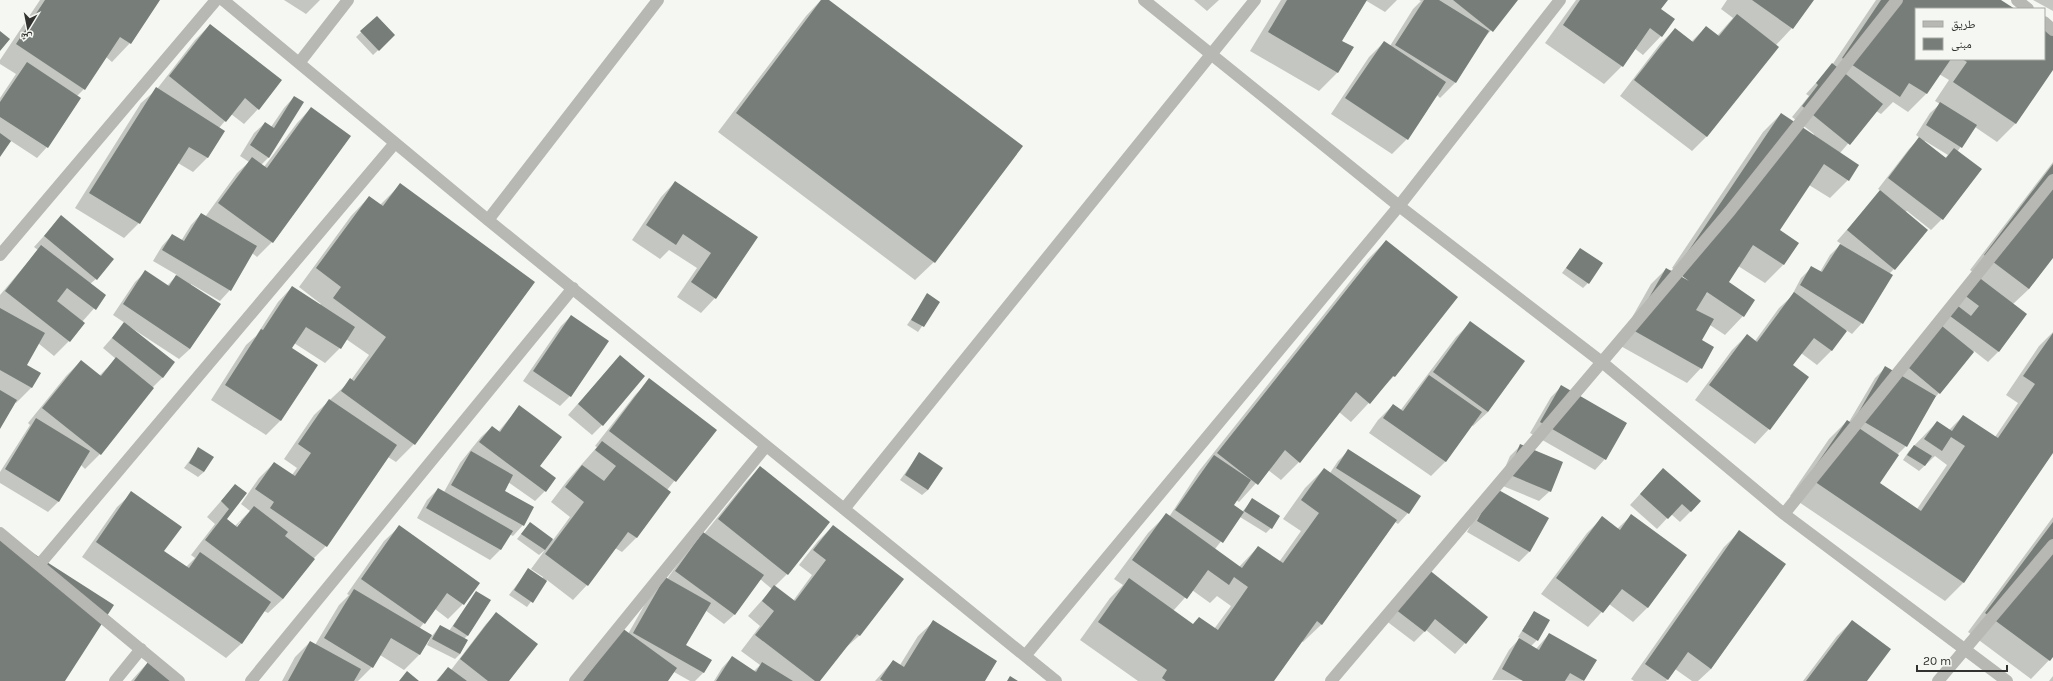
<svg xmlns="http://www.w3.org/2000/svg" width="2053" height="681" font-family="Karla,'Noto Naskh Arabic',sans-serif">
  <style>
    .shadow { fill: #0003; fill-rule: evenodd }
    .building { fill: #777d79 }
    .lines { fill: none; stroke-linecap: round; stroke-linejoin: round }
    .street { stroke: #b7b7b4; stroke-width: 12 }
  </style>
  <rect width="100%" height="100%" fill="#f5f8f2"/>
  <path class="shadow" d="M 40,0 L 159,0 L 130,43 L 112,62 L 106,57 L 84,89 L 77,96 L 47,147 L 37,158 L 11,141 L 0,155 L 0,98 L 16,74 L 0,64 L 0,60 Z
    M 284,0 L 320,0 L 306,14 Z
    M 821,0 L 827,0 L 934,262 L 915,280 L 718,132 L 806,16 Z
    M 1194,0 L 1219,0 L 1207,11 Z
    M 1281,0 L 1397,0 L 1385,12 L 1365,0 L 1341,41 L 1352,47 L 1337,73 L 1319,91 L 1250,51 Z
    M 1419,0 L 1517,0 L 1480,43 L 1455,83 L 1440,98 L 1437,95 L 1407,139 L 1392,154 L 1331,114 L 1369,57 L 1384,42 L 1390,46 L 1413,9 L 1421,1 Z
    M 1576,0 L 1666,0 L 1660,9 L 1661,36 L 1643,55 L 1634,48 L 1622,66 L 1604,84 L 1545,43 Z
    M 1727,0 L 1812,0 L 1792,28 L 1776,45 L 1707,136 L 1692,151 L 1620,96 L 1660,44 L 1675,29 L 1691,42 L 1706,27 L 1717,36 L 1733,18 L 1721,9 Z
    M 1876,0 L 2000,0 L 2013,9 L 1916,9 L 1916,59 L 2044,59 L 2053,68 L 2015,124 L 1997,142 L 1975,127 L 1957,152 L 1980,169 L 1942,219 L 1931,230 L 1907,211 L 1905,212 L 1894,269 L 1889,274 L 1862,323 L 1852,334 L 1846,330 L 1832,350 L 1817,365 L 1801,353 L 1792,366 L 1769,429 L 1755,444 L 1695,400 L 1732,350 L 1747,335 L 1755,341 L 1779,308 L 1791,297 L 1801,278 L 1812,267 L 1820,272 L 1830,255 L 1841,244 L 1837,241 L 1881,191 L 1878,189 L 1909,149 L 1920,138 L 1916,135 L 1930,113 L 1940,104 L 1935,101 L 1949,80 L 1939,74 L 1926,94 L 1908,112 L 1893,102 L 1881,114 L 1876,111 L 1840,153 L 1848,180 L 1830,198 L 1809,185 L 1779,230 L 1783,265 L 1765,283 L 1738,266 L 1727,282 L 1754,300 L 1743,316 L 1725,335 L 1710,325 L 1701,340 L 1701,368 L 1687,383 L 1617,344 L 1651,284 L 1666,269 L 1669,272 L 1671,270 L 1710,296 L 1672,268 L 1763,132 L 1781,114 L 1813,136 L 1814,134 L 1792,117 L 1809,96 L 1806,94 L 1832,65 ZM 1925,141 L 1948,155 L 1945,158 L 1924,142 Z
    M 2033,0 L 2053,0 L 2053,11 Z
    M 377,17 L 394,35 L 373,55 L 356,37 Z
    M 210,25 L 258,109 L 244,124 L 231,114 L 219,128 L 208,157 L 193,172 L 178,163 L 139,223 L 124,238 L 75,208 L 141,103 L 157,89 L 195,40 Z
    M 294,97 L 269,157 L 261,165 L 264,167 L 297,123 L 311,108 L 350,136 L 272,242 L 257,257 L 252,253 L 230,290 L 220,301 L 191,284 L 190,349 L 179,359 L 130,327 L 129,328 L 163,377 L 152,388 L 100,454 L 85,469 L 81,465 L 58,502 L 48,512 L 0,483 L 0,472 L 30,425 L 28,423 L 66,376 L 81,361 L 99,376 L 116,359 L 103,348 L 125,323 L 113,315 L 135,282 L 145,272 L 167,286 L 177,275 L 153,261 L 162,246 L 172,235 L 181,241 L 191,225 L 201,214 L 205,217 L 237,173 L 249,162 L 240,156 L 254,133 L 265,123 L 271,127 L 284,108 Z
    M 2053,162 L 2053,256 L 2029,289 L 2013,304 L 2026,314 L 1998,352 L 1988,362 L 1974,351 L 1933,400 L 1906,446 L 1897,455 L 1879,484 L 1917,509 L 1947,465 L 1935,456 L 1919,471 L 1903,460 L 1909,451 L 1937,422 L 1949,430 L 1963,416 L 1995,437 L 2018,403 L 2006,395 L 2039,346 L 2053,332 L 2053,451 L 1963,583 L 1945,601 L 1790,496 L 1829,439 L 1847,421 L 1849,422 L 1875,378 L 1885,368 L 1894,373 L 1978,276 L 1970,270 Z
    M 675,182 L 757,237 L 715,298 L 701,313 L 677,297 L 697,268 L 669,250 L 660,259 L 632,240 L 661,197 Z
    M 400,185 L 414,444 L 396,462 L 388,457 L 326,546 L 314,558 L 283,599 L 268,613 L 264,611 L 241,644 L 226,658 L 82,557 L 117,507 L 132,493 L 163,551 L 186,567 L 195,558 L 191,555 L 215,524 L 207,517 L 235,485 L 246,493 L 226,519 L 235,526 L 250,511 L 241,504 L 259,478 L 274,463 L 292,475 L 297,468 L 284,459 L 314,415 L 351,380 L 369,355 L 346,339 L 340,348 L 325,363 L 294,343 L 290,349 L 280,421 L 266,435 L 211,400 L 246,345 L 256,336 L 278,302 L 292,287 L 320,305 L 321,304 L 299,287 L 351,216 L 369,197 L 380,205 ZM 240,522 L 242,522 L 235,531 L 234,530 Z
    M 61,217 L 96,279 L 90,284 L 105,296 L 82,322 L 69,341 L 54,356 L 38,343 L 25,365 L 40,373 L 31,388 L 16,403 L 15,402 L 0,427 L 0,295 L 38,250 L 34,247 Z
    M 1386,241 L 1394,376 L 1351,422 L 1339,412 L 1299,462 L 1281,480 L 1268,470 L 1239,502 L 1236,500 L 1233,505 L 1242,512 L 1252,500 L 1271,528 L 1266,533 L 1240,517 L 1215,549 L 1239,567 L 1258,547 L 1279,562 L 1301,531 L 1283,519 L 1305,488 L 1324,469 L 1330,473 L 1338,461 L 1348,451 L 1408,513 L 1398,524 L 1395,522 L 1322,624 L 1303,642 L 1301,641 L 1272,681 L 1138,681 L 1080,640 L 1110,598 L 1123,585 L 1114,579 L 1148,533 L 1166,515 L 1169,517 L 1199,471 L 1368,259 ZM 1192,590 L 1210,603 L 1217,596 L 1231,606 L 1214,629 L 1192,625 L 1173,611 Z
    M 1580,249 L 1588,283 L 1583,288 L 1562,273 Z
    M 928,295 L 939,302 L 918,332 L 907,325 Z
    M 571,316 L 570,396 L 560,406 L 523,381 L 561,326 Z
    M 1471,322 L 1488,412 L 1473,426 L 1471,425 L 1446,461 L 1431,476 L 1369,433 L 1378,420 L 1393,405 L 1400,411 L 1456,337 Z
    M 620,356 L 602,425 L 592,435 L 568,415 Z
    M 650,380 L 715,431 L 667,490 L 670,492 L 636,538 L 622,552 L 615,548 L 587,585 L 573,600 L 547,580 L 527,607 L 509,595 L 528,570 L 542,579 L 543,577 L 531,569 L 545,550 L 539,555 L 517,539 L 530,523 L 553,540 L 570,517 L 551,502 L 567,481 L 597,447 L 595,446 L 635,395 Z
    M 1561,387 L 1605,459 L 1595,470 L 1530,433 L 1551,397 Z
    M 519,407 L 545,491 L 535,501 L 508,482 L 503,491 L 523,525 L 513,536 L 509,534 L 500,550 L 490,560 L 417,518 L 427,500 L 438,489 L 444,492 L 460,463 L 481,437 L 492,427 L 498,432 Z
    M 1521,445 L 1550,491 L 1539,501 L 1498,484 L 1510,456 Z
    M 199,448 L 204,472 L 198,477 L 184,468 Z
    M 919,454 L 928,490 L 922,495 L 900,480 Z
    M 760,467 L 787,574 L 774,587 L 793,601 L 812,575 L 799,565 L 818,541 L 833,526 L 903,579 L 859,636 L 843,650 L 819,681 L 714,681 L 722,668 L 732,657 L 754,671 L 760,665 L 741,651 L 760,626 L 748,616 L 772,589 L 760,579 L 735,614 L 724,624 L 705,610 L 684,646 L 704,672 L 695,681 L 690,681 L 674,672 L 667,681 L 579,681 L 628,634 L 654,588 L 667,579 L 693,543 L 704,534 L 746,482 Z
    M 1663,469 L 1700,502 L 1680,522 L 1671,514 L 1657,529 L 1630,505 Z
    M 1485,500 L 1530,551 L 1519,562 L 1467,532 Z
    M 1632,515 L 1648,607 L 1633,622 L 1609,604 L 1588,627 L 1541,594 L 1587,533 L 1602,518 L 1617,529 Z
    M 2053,517 L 2053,656 L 2031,679 L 1968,632 Z
    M 399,527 L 463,604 L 448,619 L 435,609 L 419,629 L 432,636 L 440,626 L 449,631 L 476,592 L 468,635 L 464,639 L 467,640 L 460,654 L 455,659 L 427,645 L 431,637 L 430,636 L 419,655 L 404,670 L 380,655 L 372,667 L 358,681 L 282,681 L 295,657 L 310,642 L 315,645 L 339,605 L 349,595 L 347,594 L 384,541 Z
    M 1739,532 L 1784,564 L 1711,669 L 1698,681 L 1692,681 L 1675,669 L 1666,681 L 1634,681 L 1631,679 L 1724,547 Z
    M 1417,580 L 1465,643 L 1455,654 L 1426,630 L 1414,642 L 1385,620 Z
    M 1534,612 L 1537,640 L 1531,646 L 1536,649 L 1549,634 L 1583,681 L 1492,680 L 1509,650 L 1520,638 L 1518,637 Z
    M 497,613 L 508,681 L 436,681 L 448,668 L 451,670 L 486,624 Z
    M 1852,621 L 1865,681 L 1803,681 L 1837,636 Z
    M 933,622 L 983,681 L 875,681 L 893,661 L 900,665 L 918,636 Z
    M 151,659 L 180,681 L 131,681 Z
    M 2053,676 L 2053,681 L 2049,681 Z"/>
  <path class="building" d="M 45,0 L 160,0 L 131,44 L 120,37 L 85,90 L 16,44 Z
    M 821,0 L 829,0 L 1023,146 L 935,263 L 736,113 Z
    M 1287,0 L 1367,0 L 1342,41 L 1354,47 L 1338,73 L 1268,32 Z
    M 1424,0 L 1439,0 L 1489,31 L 1456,83 L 1395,45 Z
    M 1453,0 L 1518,0 L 1493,32 Z
    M 1580,0 L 1668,0 L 1661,9 L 1675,19 L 1662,37 L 1650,28 L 1623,67 L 1563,25 Z
    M 1752,0 L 1814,0 L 1793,29 Z
    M 1881,0 L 2001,0 L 2015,9 L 1916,9 L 1916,59 L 1951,59 L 1927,94 L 1909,83 L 1900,97 L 1842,58 Z
    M 1737,14 L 1779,47 L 1707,137 L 1634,80 L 1675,28 L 1693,42 L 1706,26 L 1719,36 Z
    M 377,16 L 395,35 L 379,51 L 360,31 Z
    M 210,24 L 282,80 L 259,110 L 245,98 L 226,122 L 169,76 Z
    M 2044,28 L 2053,34 L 2053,70 L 2016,124 L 1953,82 L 1967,62 L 1962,59 L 2044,59 Z
    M 0,31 L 10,39 L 0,51 Z
    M 1384,41 L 1446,82 L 1408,140 L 1345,98 Z
    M 27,62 L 81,98 L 48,148 L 0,117 L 0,102 Z
    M 1832,63 L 1883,104 L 1850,145 L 1802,106 L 1818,85 L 1816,83 Z
    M 156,87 L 225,131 L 208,158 L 189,147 L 140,224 L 89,193 Z
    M 294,96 L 304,102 L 269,158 L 250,145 L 265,122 L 274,128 Z
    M 1940,102 L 1977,125 L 1962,148 L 1926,125 Z
    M 311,107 L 351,136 L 273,243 L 218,203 L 252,157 L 267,168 Z
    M 1781,113 L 1859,165 L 1849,181 L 1824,164 L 1780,230 L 1799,243 L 1784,265 L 1753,245 L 1729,282 L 1755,300 L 1744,317 L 1707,292 L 1696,310 L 1714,319 L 1702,340 L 1714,347 L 1702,369 L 1631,329 L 1666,268 L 1689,281 L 1675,271 Z
    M 0,133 L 11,141 L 0,157 Z
    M 1919,137 L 1946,158 L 1954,148 L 1982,169 L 1943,220 L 1888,178 Z
    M 2053,164 L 2053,258 L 2029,289 L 1984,255 Z
    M 675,181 L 758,237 L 716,299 L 691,282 L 711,253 L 683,234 L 676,245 L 646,225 Z
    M 400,183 L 535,282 L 415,445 L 341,391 L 350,378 L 354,381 L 386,337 L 333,298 L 341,287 L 316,268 L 369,196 L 383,206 Z
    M 1880,190 L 1928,230 L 1895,270 L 1847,230 Z
    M 201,213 L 257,246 L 231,291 L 162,250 L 172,234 L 184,241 Z
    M 61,215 L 114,259 L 97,280 L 44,236 Z
    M 1386,240 L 1458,297 L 1395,377 L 1393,376 L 1370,404 L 1356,392 L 1300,463 L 1285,450 L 1258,485 L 1217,453 Z
    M 1840,244 L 1893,275 L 1863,324 L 1800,285 L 1811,266 L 1822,272 Z
    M 41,245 L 106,295 L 96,310 L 67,288 L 57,301 L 85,323 L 70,342 L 5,291 Z
    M 1580,248 L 1603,263 L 1589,284 L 1566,268 Z
    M 145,270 L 169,286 L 176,275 L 221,304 L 190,349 L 123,304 Z
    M 1977,276 L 2027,314 L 1999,352 L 1950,316 L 1958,306 L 1971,316 L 1979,306 L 1963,294 Z
    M 292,286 L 355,327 L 341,349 L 306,327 L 292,348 L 318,365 L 281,421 L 225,385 L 261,329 L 263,330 Z
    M 1794,292 L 1847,331 L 1832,351 L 1814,338 L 1793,365 L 1809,377 L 1770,430 L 1709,385 L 1747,334 L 1757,342 Z
    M 927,293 L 940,302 L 924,327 L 911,320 Z
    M 0,308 L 45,333 L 27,365 L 41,373 L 32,388 L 0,370 Z
    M 571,315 L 609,341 L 571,397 L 533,371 Z
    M 1470,321 L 1525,361 L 1488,412 L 1433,372 Z
    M 124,322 L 175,362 L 163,378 L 112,338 Z
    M 1937,322 L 1974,352 L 1940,394 L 1903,363 Z
    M 2053,333 L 2053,453 L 1964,583 L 1808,477 L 1847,420 L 1899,455 L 1880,483 L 1921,511 L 1965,446 L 1951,437 L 1942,451 L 1924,439 L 1937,421 L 1952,431 L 1963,415 L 1998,438 L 2035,384 L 2023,376 Z
    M 620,355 L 645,376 L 603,426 L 578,404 Z
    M 116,357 L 154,388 L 101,455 L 42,408 L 81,360 L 101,376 Z
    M 1885,366 L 1936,396 L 1907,447 L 1856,417 Z
    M 1429,375 L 1482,412 L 1446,462 L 1383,418 L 1393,404 L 1403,411 Z
    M 649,378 L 717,430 L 676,482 L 609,431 Z
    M 1561,385 L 1627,423 L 1606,460 L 1540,422 Z
    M 0,390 L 17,400 L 0,429 Z
    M 329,399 L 397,445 L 327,547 L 270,508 L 274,502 L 255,489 L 274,462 L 295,476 L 311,453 L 298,444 Z
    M 519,405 L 562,437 L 540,466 L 556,478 L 546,492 L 479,442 L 492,426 L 500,432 Z
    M 36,418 L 90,451 L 59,502 L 5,469 Z
    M 602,441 L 671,492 L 637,538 L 628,532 L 588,586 L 545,554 L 584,502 L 565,487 L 582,465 L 604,481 L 616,466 L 595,450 Z
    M 1520,444 L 1563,462 L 1551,492 L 1508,474 Z
    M 1914,445 L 1932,456 L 1925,466 L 1907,455 Z
    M 198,447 L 214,457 L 204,472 L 189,463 Z
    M 1348,449 L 1421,496 L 1409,514 L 1336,468 Z
    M 471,451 L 513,475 L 505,491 L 534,507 L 524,526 L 451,485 Z
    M 919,452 L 943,468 L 928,490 L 905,475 Z
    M 1214,455 L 1251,480 L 1234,505 L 1244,512 L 1223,543 L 1175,510 Z
    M 760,466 L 830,522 L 788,575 L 718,519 Z
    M 1324,468 L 1397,520 L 1322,625 L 1317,621 L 1274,681 L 1166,681 L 1162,678 L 1167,670 L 1098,622 L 1129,578 L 1193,624 L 1199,617 L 1218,630 L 1248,587 L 1234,577 L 1229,585 L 1208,570 L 1187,599 L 1132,560 L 1166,513 L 1242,568 L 1258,546 L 1283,563 L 1319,513 L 1301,500 Z
    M 1663,468 L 1701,501 L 1691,512 L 1682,504 L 1668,519 L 1640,494 Z
    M 235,484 L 247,493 L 227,519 L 237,527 L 254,506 L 288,532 L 285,536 L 315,559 L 283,599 L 205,540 L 229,509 L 221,501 Z
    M 438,488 L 513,531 L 501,550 L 426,508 Z
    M 1495,488 L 1549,518 L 1530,552 L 1477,521 Z
    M 131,491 L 182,527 L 164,551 L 189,568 L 200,552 L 271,602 L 242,644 L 96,542 Z
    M 1252,498 L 1280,516 L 1272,529 L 1244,511 Z
    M 1631,514 L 1687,555 L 1648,608 L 1622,589 L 1603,613 L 1556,578 L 1602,516 L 1620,530 Z
    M 530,522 L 553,539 L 545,550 L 521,534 Z
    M 2053,522 L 2053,657 L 2050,661 L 1985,613 Z
    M 399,525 L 480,583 L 464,605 L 447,593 L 425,624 L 361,579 Z
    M 833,525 L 904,579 L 860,636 L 857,634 L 820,681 L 815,681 L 755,635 L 774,611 L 762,601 L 774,585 L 795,601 L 826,560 L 813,550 Z
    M 1739,530 L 1786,564 L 1711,669 L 1688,652 L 1668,680 L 1645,664 Z
    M 0,532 L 114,605 L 65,681 L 0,681 Z
    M 703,532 L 764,575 L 735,615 L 675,571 Z
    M 528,568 L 547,581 L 533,603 L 514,590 Z
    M 1428,569 L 1488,617 L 1466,644 L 1435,619 L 1425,632 L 1395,609 Z
    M 665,577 L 711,603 L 686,645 L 712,660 L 704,673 L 633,633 Z
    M 354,589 L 432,635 L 420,655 L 391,638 L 373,668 L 324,638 Z
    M 476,591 L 491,600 L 468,636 L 453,626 Z
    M 1534,611 L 1550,620 L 1538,641 L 1522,631 Z
    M 496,612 L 538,644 L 509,681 L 488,681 L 460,659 Z
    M 933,620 L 997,661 L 985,681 L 883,681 L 880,679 L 893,660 L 904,667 Z
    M 1852,620 L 1891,649 L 1867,681 L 1806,681 Z
    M 440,625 L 468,640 L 460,654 L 432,639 Z
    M 622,628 L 677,668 L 668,681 L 583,681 Z
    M 1549,633 L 1597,660 L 1584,681 L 1570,673 L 1565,681 L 1523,681 L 1502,669 L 1519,638 L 1539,650 Z
    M 310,641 L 361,669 L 354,681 L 288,681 Z
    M 732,656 L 756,672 L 762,662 L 793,681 L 716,681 Z
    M 151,658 L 182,681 L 134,681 Z
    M 448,667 L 467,681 L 437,681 Z
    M 407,671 L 419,681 L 399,681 Z
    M 1010,676 L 1018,681 L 1007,681 Z"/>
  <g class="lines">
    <path class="street" d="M 223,0 L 488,220 L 1056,681
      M 1144,0 L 1399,206 L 1603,363 L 1784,514 L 2007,681
      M 2017,0 L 2028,9
      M 2044,22 L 2053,30
      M 299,63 L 348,0
      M 488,220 L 658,0
      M 0,255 L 216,0
      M 844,509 L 1255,0
      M 1784,514 L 2053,180
      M 0,533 L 179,681
      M 39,565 L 395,143
      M 1025,656 L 1399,206 L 1560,0
      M 115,681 L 141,649
      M 251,681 L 573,288
      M 575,681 L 766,446
      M 1331,681 L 1730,211 L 1897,0
      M 1938,681 L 2053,545"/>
  </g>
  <rect x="1915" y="8" width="130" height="52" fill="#f5f8f2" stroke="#a7a9a4"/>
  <rect x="1923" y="21" width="20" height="6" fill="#b7b7b4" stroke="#a7a9a4"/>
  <text x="1951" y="28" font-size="12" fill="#323330">طريق</text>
  <rect x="1923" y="38" width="20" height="12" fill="#777d79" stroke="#a7a9a4"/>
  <text x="1951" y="48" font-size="12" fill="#323330">مبنى</text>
  <g transform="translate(28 28) rotate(190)" stroke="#f5f8f2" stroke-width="3" paint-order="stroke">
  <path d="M0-3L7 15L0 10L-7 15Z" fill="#323330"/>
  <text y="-6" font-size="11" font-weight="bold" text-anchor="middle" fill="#323330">ش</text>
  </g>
  <path d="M1917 665v6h90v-6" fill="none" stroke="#323330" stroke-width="2"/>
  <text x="1923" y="665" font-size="12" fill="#323330" stroke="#f5f8f2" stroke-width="3" paint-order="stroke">20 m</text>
</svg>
